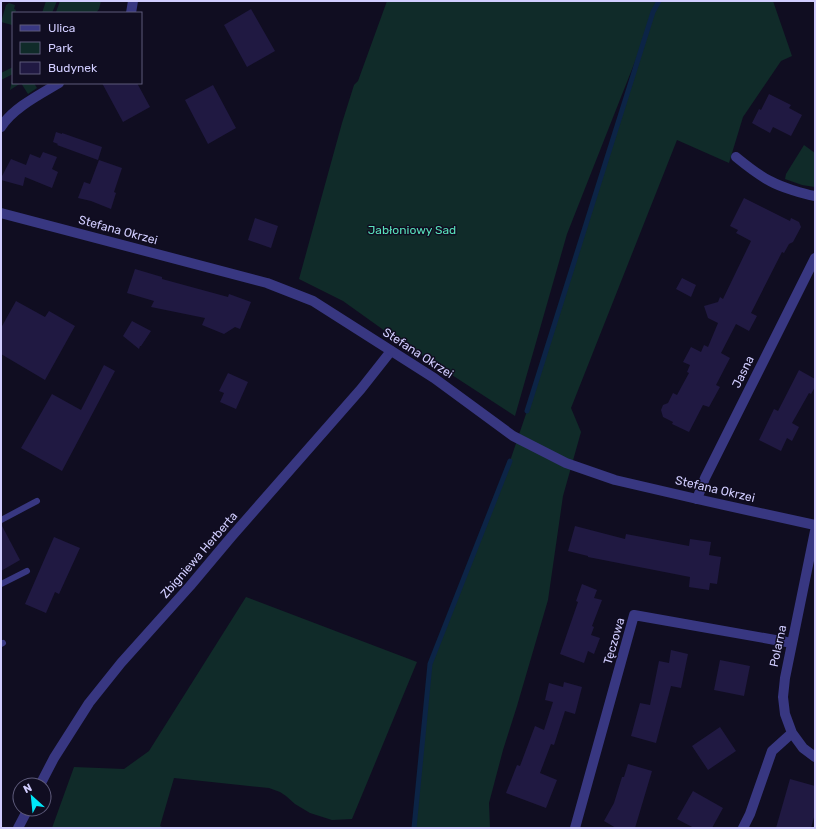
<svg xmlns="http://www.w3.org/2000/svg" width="816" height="829" font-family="Rubik,sans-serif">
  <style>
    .green { fill: #102b29 }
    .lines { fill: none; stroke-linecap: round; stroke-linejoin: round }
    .stream { stroke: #0c2446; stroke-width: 5 }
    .building { fill: #201942 }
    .service { stroke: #383781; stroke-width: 6 }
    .minor { stroke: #383781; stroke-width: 10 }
    .tertiary { stroke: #383781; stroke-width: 10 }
    .labels { text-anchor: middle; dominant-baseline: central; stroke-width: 3; stroke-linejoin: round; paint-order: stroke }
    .street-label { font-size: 12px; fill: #d1cdff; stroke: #100d21 }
    .park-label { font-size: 12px; fill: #58e0ba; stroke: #100d21 }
  </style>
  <rect width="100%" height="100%" fill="#100d21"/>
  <path class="green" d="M 46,1 L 57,1 L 52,13 L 42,13 Z
    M 60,1 L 101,1 L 99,9 L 96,13 L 59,13 L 56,12 Z
    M 387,1 L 773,1 L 792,56 L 781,61 L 743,117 L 729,163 L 677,140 L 571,408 L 581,432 L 563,496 L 548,600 L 517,706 L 503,750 L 489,803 L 490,828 L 414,828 L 430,664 L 510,461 L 527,411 L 651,21 L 567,234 L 515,416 L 392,336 L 343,301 L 299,279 L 342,123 L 354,85 L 358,81 Z
    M 9,3 L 15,5 L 14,9 L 16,10 L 15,13 L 13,13 L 13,20 L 12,25 L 1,22 L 6,5 Z
    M 13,67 L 13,74 L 1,80 L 1,73 Z
    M 13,79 L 13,83 L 34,83 L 37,88 L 28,94 L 21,83 L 10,90 L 12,80 Z
    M 804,145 L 815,153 L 815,187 L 802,185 L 785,179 L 786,174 Z
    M 246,597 L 417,662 L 352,819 L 332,820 L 310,813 L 295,804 L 286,796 L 280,792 L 269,788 L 174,778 L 160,826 L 164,828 L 52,828 L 74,767 L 124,769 L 149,751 Z"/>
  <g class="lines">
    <path class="stream" d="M 527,411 L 653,12 L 659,1
      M 414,828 L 430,664 L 510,461"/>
  </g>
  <path class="building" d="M 251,9 L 275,51 L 247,67 L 224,25 Z
    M 102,83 L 137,83 L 150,107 L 123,122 Z
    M 213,85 L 236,128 L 208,144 L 185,100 Z
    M 769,94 L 791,105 L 789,108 L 802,115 L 791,136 L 773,127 L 770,133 L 752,123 L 759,109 L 761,110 Z
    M 56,132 L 62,134 L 62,133 L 102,147 L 98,160 L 57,145 L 58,144 L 53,142 Z
    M 43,152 L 57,157 L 52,169 L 58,172 L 52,188 L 25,177 L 23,186 L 1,180 L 1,178 L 11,159 L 26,165 L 30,154 L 40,158 Z
    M 99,160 L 122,168 L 114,192 L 116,193 L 111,209 L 91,201 L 78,198 L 84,182 L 90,184 Z
    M 744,198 L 790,221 L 791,218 L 799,222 L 801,227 L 793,242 L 789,244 L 784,253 L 782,252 L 751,313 L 757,316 L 749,331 L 736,324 L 721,353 L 730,358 L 716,385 L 720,387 L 709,407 L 703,405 L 689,432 L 672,424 L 673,422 L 663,417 L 661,410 L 663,405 L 668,403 L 673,393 L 677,395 L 689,373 L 687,372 L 690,365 L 683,362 L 691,347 L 701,352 L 704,345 L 708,347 L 718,323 L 708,318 L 704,306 L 718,302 L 720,297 L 723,299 L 751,241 L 736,233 L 738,230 L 730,226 Z
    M 255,218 L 278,226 L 271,248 L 248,240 Z
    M 135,269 L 162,277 L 162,279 L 228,297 L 229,294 L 251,302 L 240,329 L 235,327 L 224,334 L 202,325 L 205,318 L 151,307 L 154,301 L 127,293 Z
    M 682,278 L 696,285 L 691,297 L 676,289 Z
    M 16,301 L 45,317 L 49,311 L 75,326 L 45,380 L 1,354 L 1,328 Z
    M 132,321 L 151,331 L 141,346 L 140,346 L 139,349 L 123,336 Z
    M 104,365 L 115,371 L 62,471 L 21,448 L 52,394 L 81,410 Z
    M 799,370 L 815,379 L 815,387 L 811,394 L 809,393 L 792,423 L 799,427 L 792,441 L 787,438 L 781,451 L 759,440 L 774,409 L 778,411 Z
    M 228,373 L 248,382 L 236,409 L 220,402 L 224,393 L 219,391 Z
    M 1,524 L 20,560 L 1,571 Z
    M 575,526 L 625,539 L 626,534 L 689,546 L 690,539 L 711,542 L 709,555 L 721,557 L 717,584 L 710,583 L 709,590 L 689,587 L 690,577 L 588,557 L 588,556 L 568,551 Z
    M 54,537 L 80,548 L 59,594 L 55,592 L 46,613 L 25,604 Z
    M 582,584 L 597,590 L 594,598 L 602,600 L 592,626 L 594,627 L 591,635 L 600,638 L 594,654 L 588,651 L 584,663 L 560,654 L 578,602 L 576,601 Z
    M 671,650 L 688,654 L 681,688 L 671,686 L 656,743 L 631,736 L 640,703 L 650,705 L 659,661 L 669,663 Z
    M 720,660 L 750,666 L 744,696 L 714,690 Z
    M 564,682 L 582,687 L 575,714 L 565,711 L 554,745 L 551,744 L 540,773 L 557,780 L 546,808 L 506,793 L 517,765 L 520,766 L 535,726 L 544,730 L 553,702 L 545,700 L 549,683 L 563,687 Z
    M 720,727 L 736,751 L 708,770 L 692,746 Z
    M 628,764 L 652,771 L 635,828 L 616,828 L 604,821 L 614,803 L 622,777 L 624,777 Z
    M 790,779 L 815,786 L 815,814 L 811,828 L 776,828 Z
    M 693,791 L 723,808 L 712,828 L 694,828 L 677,819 Z"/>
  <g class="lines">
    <path class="service" d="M 1,520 L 37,501
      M 1,584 L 27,571
      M 1,644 L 3,643"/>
    <path class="minor" d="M 131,13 L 133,1
      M 1,127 C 13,108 39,95 59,83
      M 736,157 C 747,166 758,175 770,181 C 781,187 803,194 815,196
      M 697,499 L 705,478 L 815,258
      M 815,531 L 785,678 L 783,697 L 785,714 L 792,733 L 803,748 L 815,757
      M 40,785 L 54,758 L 89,703 L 121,663 L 190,586 L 232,536 L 361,389 L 391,351
      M 18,828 L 28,809
      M 575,828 L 634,615 L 792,643
      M 743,828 L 750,814 L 772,751 L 792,733"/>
    <path class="tertiary" d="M 1,213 L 267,283 L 313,301 L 434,378 L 513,436 L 566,463 L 615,480 L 697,499 L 815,525"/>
  </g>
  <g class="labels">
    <g class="street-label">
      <text transform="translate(118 230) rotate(15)">Stefana Okrzei</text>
      <text transform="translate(418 353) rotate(33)">Stefana Okrzei</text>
      <text transform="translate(743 372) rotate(-64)">Jasna</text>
      <text transform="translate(715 489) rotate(13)">Stefana Okrzei</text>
      <text transform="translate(199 555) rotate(-49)">Zbigniewa Herberta</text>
      <text transform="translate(614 641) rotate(-74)">Tęczowa</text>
      <text transform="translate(778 646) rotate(-78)">Polarna</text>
    </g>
    <g class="park-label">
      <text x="412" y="230">Jabłoniowy Sad</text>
    </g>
  </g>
  <rect width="816" height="829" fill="none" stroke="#d1cdff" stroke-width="4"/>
  <rect x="12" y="12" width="130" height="72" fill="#100d21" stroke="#5d5a7a"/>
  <rect x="20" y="25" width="20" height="6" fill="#383781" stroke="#5d5a7a"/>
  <text x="48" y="32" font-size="12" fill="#d1cdff">Ulica</text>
  <rect x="20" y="42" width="20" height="12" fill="#102b29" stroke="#5d5a7a"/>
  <text x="48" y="52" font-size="12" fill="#d1cdff">Park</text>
  <rect x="20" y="62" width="20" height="12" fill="#201942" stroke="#5d5a7a"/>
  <text x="48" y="72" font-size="12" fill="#d1cdff">Budynek</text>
  <g transform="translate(32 797) rotate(333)"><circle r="19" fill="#100d21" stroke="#5d5a7a"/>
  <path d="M0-3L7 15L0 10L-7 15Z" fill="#00e7f8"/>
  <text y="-6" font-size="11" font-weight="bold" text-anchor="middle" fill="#d1cdff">N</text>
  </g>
</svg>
